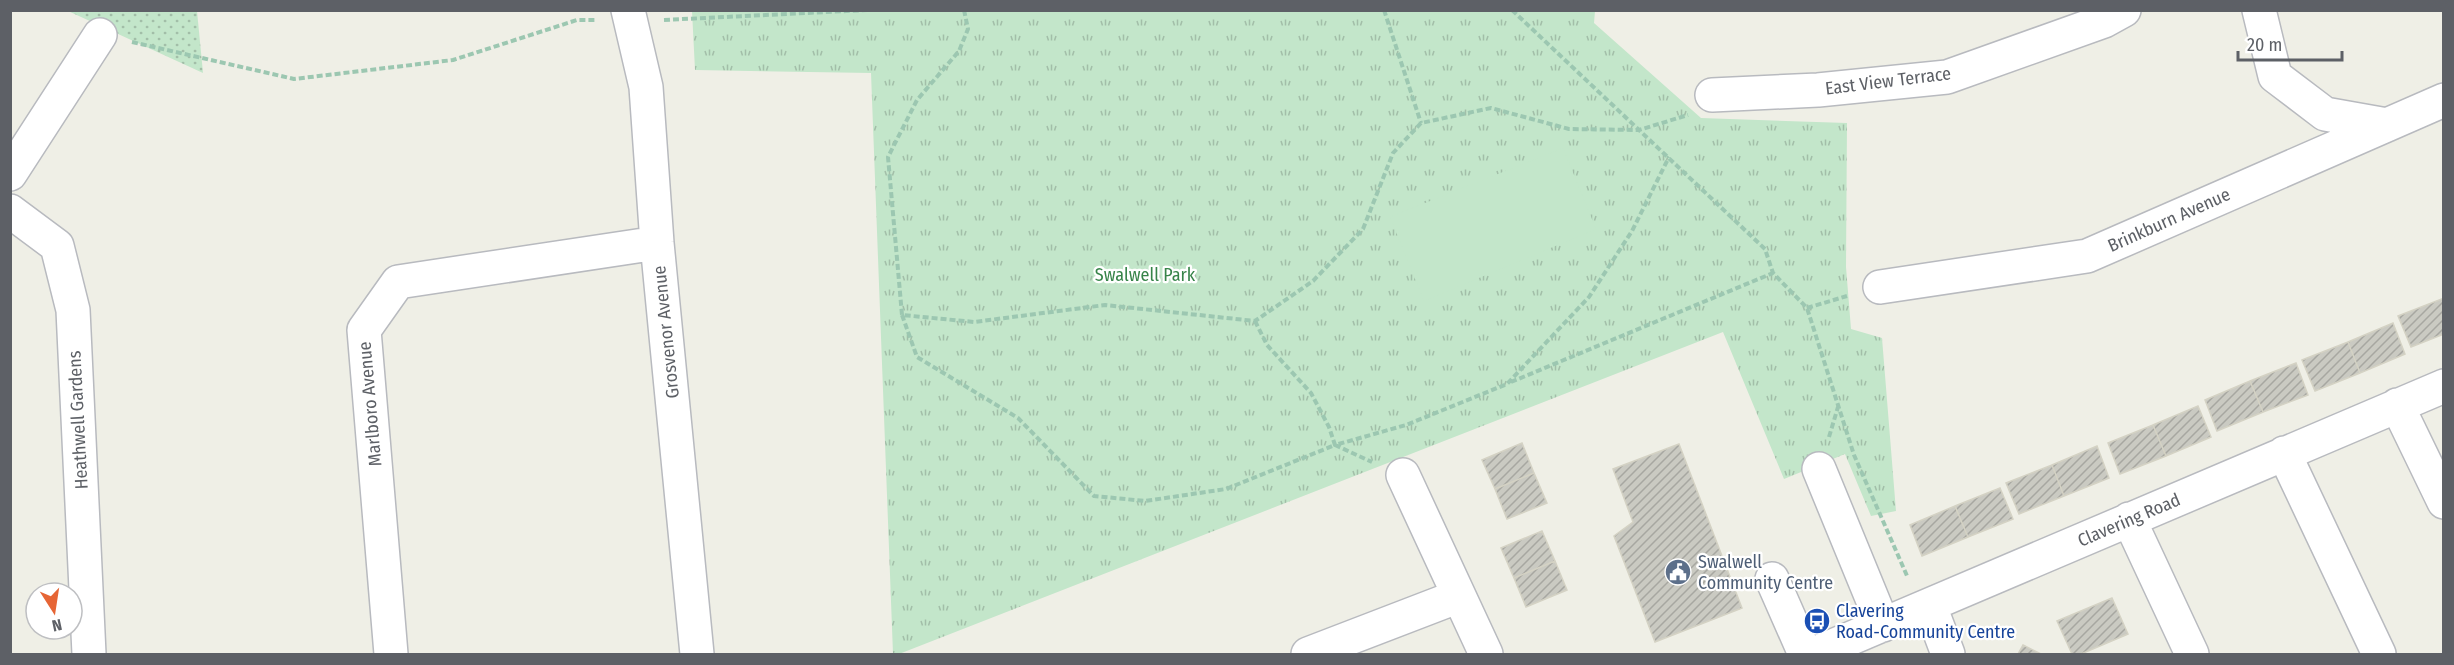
<svg xmlns="http://www.w3.org/2000/svg" width="2454" height="665" font-family="'Fira Sans Condensed',sans-serif">
  <style>
    .grass { fill: url(#grass-dots) }
    .park { fill: url(#park-tufts) }
    .garden { fill: #c3e6ca }
    .building { fill: url(#building-hatch); stroke: #d4d2c4; stroke-width: 1.5 }
    .lines { fill: none; stroke-linecap: round; stroke-linejoin: round }
    .minor-casing { stroke: #b8babf; stroke-width: 36 }
    .path { stroke: #9cc7b1; stroke-width: 4; stroke-dasharray: 6 3; stroke-linecap: butt }
    .minor { stroke: #fff; stroke-width: 33 }
    .labels { text-anchor: middle; dominant-baseline: central; stroke-width: 4.5; stroke-linejoin: round; paint-order: stroke }
    .street-label { font-size: 18px; fill: #5d6066; stroke: #fff }
    .park-label { font-size: 18px; fill: #378449; stroke: #fff }
    .service-label { font-size: 18px; fill: #4e5e75; stroke: #fff; text-anchor: start }
    .transit-label { font-size: 18px; fill: #164399; stroke: #fff; text-anchor: start }
  </style>
  <defs>
    <pattern id="grass-dots" width="8" height="8" patternUnits="userSpaceOnUse" patternTransform="scale(1.5)"><rect width="8" height="8" fill="#c3e6ca"/><path d="M2 2h.1M6 6h.1" fill="none" stroke="#a2bea8" stroke-width="1.8" stroke-linecap="round"/></pattern>
    <pattern id="park-tufts" width="24" height="20" patternUnits="userSpaceOnUse" patternTransform="scale(1.5)"><rect width="24" height="20" fill="#c3e6ca"/><path d="M3 7l-1-3M5 7V3M7 7l1-3M15 17l-1-3M17 17v-4M19 17l1-3" fill="none" stroke="#a2bea8"/></pattern>
    <pattern id="building-hatch" width="6" height="6" patternUnits="userSpaceOnUse" patternTransform="scale(1.5)"><rect width="6" height="6" fill="#cacac2"/><path d="M-1 1l2-2M0 6l6-6M5 7l2-2" fill="none" stroke="#a7a7a1"/></pattern>
  </defs>
  <rect width="100%" height="100%" fill="#efefe6"/>
  <path class="grass" d="M 68,11 L 197,11 L 203,73 Z"/>
  <path class="park" d="M 692,11 L 1595,11 L 1594,23 L 1701,118 L 1847,123 L 1846,267 L 1851,329 L 1882,338 L 1896,511 L 1871,516 L 1845,454 L 1784,479 L 1723,332 L 899,654 L 893,654 L 871,73 L 695,70 Z"/>
  <path class="garden" d="M 1563,148 L 1596,229 L 1424,301 L 1390,217 Z"/>
  <path class="building" d="M 2444,298 L 2444,334 L 2411,347 L 2398,316 Z
    M 2393,323 L 2405,354 L 2360,373 L 2348,342 Z
    M 2348,342 L 2360,373 L 2315,391 L 2302,360 Z
    M 2296,363 L 2308,395 L 2263,412 L 2250,381 Z
    M 2250,381 L 2263,412 L 2217,431 L 2205,400 Z
    M 2198,406 L 2211,437 L 2166,456 L 2153,425 Z
    M 2153,425 L 2166,456 L 2120,474 L 2108,443 Z
    M 1522,443 L 1534,473 L 1495,489 L 1482,460 Z
    M 1679,444 L 1742,608 L 1655,642 L 1614,536 L 1633,522 L 1613,469 Z
    M 2097,446 L 2109,478 L 2064,496 L 2052,465 Z
    M 2052,465 L 2064,496 L 2019,514 L 2006,483 Z
    M 1534,473 L 1547,503 L 1507,519 L 1495,489 Z
    M 2000,488 L 2013,519 L 1968,537 L 1955,506 Z
    M 1955,506 L 1968,537 L 1922,556 L 1910,525 Z
    M 1542,531 L 1555,561 L 1514,578 L 1501,548 Z
    M 1555,561 L 1567,590 L 1526,607 L 1514,578 Z
    M 2112,598 L 2128,634 L 2081,654 L 2072,654 L 2057,621 Z
    M 2023,645 L 2041,654 L 2018,654 Z"/>
  <g class="lines">
    <defs>
      <path id="minor" d="M 628,10 L 646,87 L 657,243 L 697,654
        M 2259,10 L 2275,76 L 2325,114 L 2387,125
        M 1712,95 L 1818,90 L 1947,77 L 2104,21 L 2124,10
        M 10,174 L 100,35
        M 10,211 L 57,246 L 73,310 L 89,654
        M 1880,287 L 2087,256 L 2444,100
        M 2397,405 L 2444,502
        M 2284,453 L 2379,654
        M 1819,469 L 1883,625
        M 1403,475 L 1486,654
        M 2129,519 L 2192,654
        M 1772,579 L 1805,654
        M 1930,606 L 1948,654
        M 391,654 L 364,330 L 398,282 L 657,243
        M 1308,654 L 1459,596
        M 1814,654 L 2444,386"/>
    </defs>
    <use href="#minor" class="minor-casing"/>
    <path class="path" d="M 964,10 L 968,29 L 959,51 L 917,100 L 888,157 L 902,315 L 974,322 L 1105,305 L 1255,321 L 1313,281 L 1363,229 L 1393,153 L 1421,123 L 1491,108 L 1569,129 L 1639,130 L 1688,115
      M 1384,10 L 1421,123
      M 1512,10 L 1765,249 L 1773,273 L 1807,308 L 1854,455 L 1908,578
      M 664,20 L 867,10
      M 132,42 L 294,79 L 453,60 L 577,20 L 596,20
      M 1807,308 L 1847,296
      M 902,315 L 917,357 L 1018,418 L 1094,496 L 1145,501 L 1226,489 L 1335,445 L 1372,462
      M 1255,321 L 1267,345 L 1311,393 L 1329,427 L 1335,445 L 1406,425 L 1507,384 L 1589,297 L 1632,231 L 1669,157
      M 1511,382 L 1773,273
      M 1829,437 L 1838,407"/>
    <use href="#minor" class="minor"/>
  </g>
  <defs>
    <symbol id="civic-disc" viewBox="-11 -11 22 22"><circle r="9.5" fill="#5c6f8a" stroke="#fff"/><path d="M-.6-6.5H3V-4.5H.6V-3L4-1V1h2V6H-6V1h2V-1L-.6-3ZM-1.2 2.5V6h2.4V2.5Z" fill="#fff"/></symbol>
    <symbol id="bus-disc" viewBox="-11 -11 22 22"><circle r="9.5" fill="#1a4fb4" stroke="#fff"/><path d="M-5-6H5V4H4V6H2V4H-2V6H-4V4H-5ZM-3.5-4V0h7V-4ZM-3.5 1.2v1.5H-2V1.2ZM2 1.2v1.5H3.5V1.2Z" fill="#fff"/></symbol>
  </defs>
  <g fill-rule="evenodd">
    <use href="#civic-disc" x="1663" y="557" width="30" height="30"/>
    <use href="#bus-disc" x="1802" y="606" width="30" height="30"/>
  </g>
  <g class="labels">
    <g class="street-label">
      <text transform="translate(1888 81) rotate(-7)">East View Terrace</text>
      <text transform="translate(2169 220) rotate(-24)">Brinkburn Avenue</text>
      <text transform="translate(666 332) rotate(-96)">Grosvenor Avenue</text>
      <text transform="translate(370 404) rotate(-95)">Marlboro Avenue</text>
      <text transform="translate(78 420) rotate(-93)">Heathwell Gardens</text>
      <text transform="translate(2129 520) rotate(-23)">Clavering Road</text>
    </g>
    <g class="park-label">
      <text x="1145" y="275">Swalwell Park</text>
    </g>
    <g class="service-label">
      <text x="1698" y="562">Swalwell<tspan x="1698" dy="21">Community Centre</tspan></text>
    </g>
    <g class="transit-label">
      <text x="1836" y="611">Clavering<tspan x="1836" dy="21">Road-Community Centre</tspan></text>
    </g>
  </g>
  <rect width="2454" height="665" fill="none" stroke="#5d6066" stroke-width="24"/>
  <g transform="translate(54 611) rotate(168)"><circle r="28" fill="#ffffff" stroke="#bebfc2" stroke-width="1.5"/>
  <path d="M0-4.5L10 22L0 15L-10 22Z" fill="#e66535"/>
  <text y="-9" font-size="16" font-weight="bold" text-anchor="middle" fill="#5d6066">N</text>
  </g>
  <path d="M2238 51v9h104v-9" fill="none" stroke="#5d6066" stroke-width="3"/>
  <text x="2247" y="51" font-size="18" fill="#5d6066" stroke="#ffffff" stroke-width="4.5" paint-order="stroke">20 m</text>
</svg>
